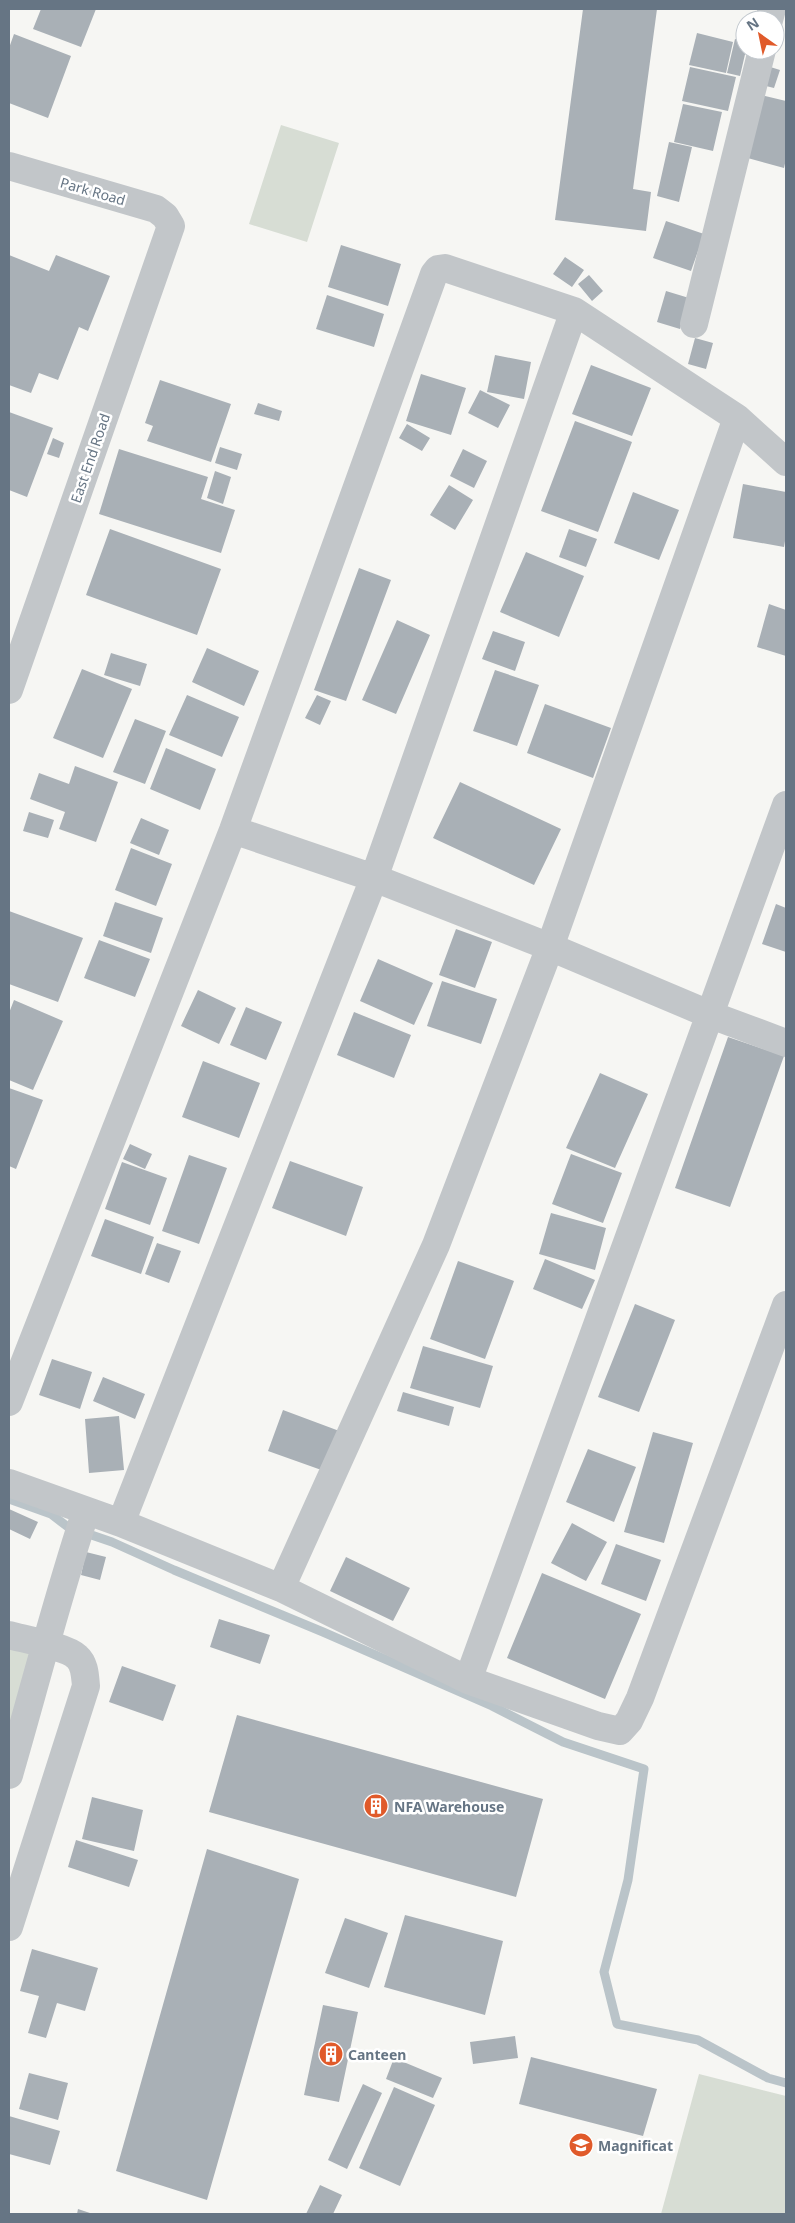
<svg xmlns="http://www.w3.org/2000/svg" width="795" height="2223" font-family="'Noto Sans',sans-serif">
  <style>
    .green { fill: #d7ddd4 }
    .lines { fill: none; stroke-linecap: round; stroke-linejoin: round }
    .stream { stroke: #bac4c9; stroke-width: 9 }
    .building { fill: #a9b0b6 }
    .minor { stroke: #c2c6c9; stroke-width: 28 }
    .labels { text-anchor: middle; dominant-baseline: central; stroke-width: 5; stroke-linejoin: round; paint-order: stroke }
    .street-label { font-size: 14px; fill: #667584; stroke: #fff }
    .poi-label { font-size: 14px; font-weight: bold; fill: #667584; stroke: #fff; text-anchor: start }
  </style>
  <rect width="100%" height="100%" fill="#f6f6f3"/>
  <path class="green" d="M 281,125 L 339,143 L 307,242 L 249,224 Z
    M 9,1635 L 47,1645 L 9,1774 Z
    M 699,2074 L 786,2096 L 786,2214 L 661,2214 Z"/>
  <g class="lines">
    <path class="stream" d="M 9,1499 L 51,1514 L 68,1527 L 112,1542 L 174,1570 L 323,1632 L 492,1706 L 563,1742 L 644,1769 L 628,1880 L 604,1972 L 617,2024 L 698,2040 L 768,2078 L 786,2083"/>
  </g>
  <path class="building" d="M 41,9 L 96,9 L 81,47 L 33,29 Z
    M 583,9 L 657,9 L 633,189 L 651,192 L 646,231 L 555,220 Z
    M 697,33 L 733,42 L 726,73 L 689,65 Z
    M 14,34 L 71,56 L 48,118 L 9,103 L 9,48 Z
    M 735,39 L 745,41 L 746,50 L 740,76 L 727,73 Z
    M 764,65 L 780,70 L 774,88 L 758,84 Z
    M 690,67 L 736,77 L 728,111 L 682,101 Z
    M 761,95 L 786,101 L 786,159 L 784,168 L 744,157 Z
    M 683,104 L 722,112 L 713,151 L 674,142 Z
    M 669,142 L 692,147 L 679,202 L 657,196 Z
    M 666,221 L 704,234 L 691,271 L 653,258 Z
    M 341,245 L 401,264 L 388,306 L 328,287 Z
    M 9,255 L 49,271 L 56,255 L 110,276 L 88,331 L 79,327 L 58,380 L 39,373 L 31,393 L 9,385 Z
    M 565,257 L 584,270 L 572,287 L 553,274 Z
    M 589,275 L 603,291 L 592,301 L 578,284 Z
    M 666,291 L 689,298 L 680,329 L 657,322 Z
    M 327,295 L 384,314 L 374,347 L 316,329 Z
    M 695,338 L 713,343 L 706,369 L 688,364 Z
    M 495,355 L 531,362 L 524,399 L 487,392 Z
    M 591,365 L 651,388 L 632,436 L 572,414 Z
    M 421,374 L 466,388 L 451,435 L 406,421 Z
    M 160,380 L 231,404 L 211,462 L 147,441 L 153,426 L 145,423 Z
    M 480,390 L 510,405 L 498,428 L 468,413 Z
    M 258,403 L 282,411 L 279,421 L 254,414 Z
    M 9,412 L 53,428 L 27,497 L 9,490 Z
    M 575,421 L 632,442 L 598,532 L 541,511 Z
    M 407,424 L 430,438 L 422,451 L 399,438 Z
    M 53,438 L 64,443 L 59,458 L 47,454 Z
    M 220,447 L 242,454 L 237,470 L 215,463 Z
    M 119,449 L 208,477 L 201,499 L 235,510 L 221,553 L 99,514 Z
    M 463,449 L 487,461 L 474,488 L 450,476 Z
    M 215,471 L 231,477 L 223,504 L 207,498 Z
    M 743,484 L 786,492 L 786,535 L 784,547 L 733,538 Z
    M 449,485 L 473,500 L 455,530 L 430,515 Z
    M 633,492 L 679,510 L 659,560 L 614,543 Z
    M 110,529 L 221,569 L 197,635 L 86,595 Z
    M 569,529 L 597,539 L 586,567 L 559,557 Z
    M 526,552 L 584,576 L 559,637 L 500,612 Z
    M 359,568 L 391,580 L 346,701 L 314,690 Z
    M 769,604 L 786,610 L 786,656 L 757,647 Z
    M 397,620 L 430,635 L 396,714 L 362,700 Z
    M 493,631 L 525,642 L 515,671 L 482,659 Z
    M 207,648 L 259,671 L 244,706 L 192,682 Z
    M 111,653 L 147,664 L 140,686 L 104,675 Z
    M 82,669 L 132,689 L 103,758 L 53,738 Z
    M 495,670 L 539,685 L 517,746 L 473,731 Z
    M 187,695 L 239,717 L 222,757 L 169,735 Z
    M 317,695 L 331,701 L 320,725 L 305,718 Z
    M 545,704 L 611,728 L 593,778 L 527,753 Z
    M 135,719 L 166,731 L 145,784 L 113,772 Z
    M 166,748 L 216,769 L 200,810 L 150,789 Z
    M 75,766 L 118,782 L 96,842 L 59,829 L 65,812 L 30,799 L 39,773 L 69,784 Z
    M 460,782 L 561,829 L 534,885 L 433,838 Z
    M 29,812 L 54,820 L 48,838 L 23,831 Z
    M 141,818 L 169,830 L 159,855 L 130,843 Z
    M 131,848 L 172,864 L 156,906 L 115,890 Z
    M 115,902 L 163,918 L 151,953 L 103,936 Z
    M 776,904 L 786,908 L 786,952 L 762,944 Z
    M 9,911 L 83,938 L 58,1002 L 9,984 Z
    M 456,929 L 492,942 L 475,988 L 439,975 Z
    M 99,940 L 150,959 L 135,997 L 84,978 Z
    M 378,959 L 433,983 L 414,1025 L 360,1001 Z
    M 442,981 L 497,999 L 481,1044 L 427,1026 Z
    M 198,990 L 236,1008 L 219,1044 L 181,1026 Z
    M 14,1000 L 63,1021 L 33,1090 L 9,1080 L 9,1013 Z
    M 246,1007 L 282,1022 L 266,1060 L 230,1045 Z
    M 354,1012 L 411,1035 L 394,1078 L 337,1055 Z
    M 728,1037 L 784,1056 L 730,1207 L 675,1188 Z
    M 203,1061 L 260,1083 L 239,1138 L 182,1117 Z
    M 600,1073 L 648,1094 L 615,1168 L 566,1148 Z
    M 9,1088 L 43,1100 L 16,1169 L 9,1166 Z
    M 130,1144 L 152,1154 L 145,1169 L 123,1159 Z
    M 571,1154 L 622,1173 L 603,1223 L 552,1204 Z
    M 189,1155 L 227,1168 L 199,1244 L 162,1231 Z
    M 290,1161 L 363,1187 L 346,1236 L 272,1208 Z
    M 122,1162 L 167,1178 L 150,1225 L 105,1209 Z
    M 551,1213 L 606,1228 L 595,1270 L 539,1254 Z
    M 105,1219 L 154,1237 L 141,1274 L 91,1256 Z
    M 157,1243 L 181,1251 L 169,1283 L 145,1274 Z
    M 545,1259 L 595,1280 L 582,1309 L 533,1289 Z
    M 458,1261 L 514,1281 L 485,1359 L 430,1339 Z
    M 635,1304 L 675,1320 L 639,1412 L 598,1397 Z
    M 423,1346 L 493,1366 L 480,1408 L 410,1388 Z
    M 52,1359 L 92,1372 L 80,1409 L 39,1395 Z
    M 103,1377 L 145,1394 L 135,1419 L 93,1401 Z
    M 403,1392 L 454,1407 L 449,1426 L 397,1411 Z
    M 283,1410 L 342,1432 L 327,1472 L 268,1451 Z
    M 119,1416 L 124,1470 L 89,1473 L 85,1419 Z
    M 653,1432 L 693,1443 L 664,1543 L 624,1532 Z
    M 588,1449 L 636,1467 L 614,1522 L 566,1502 Z
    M 9,1509 L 38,1522 L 30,1539 L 9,1529 Z
    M 572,1523 L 607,1542 L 586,1581 L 551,1563 Z
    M 616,1544 L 661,1560 L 646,1601 L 601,1584 Z
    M 86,1552 L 106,1557 L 100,1580 L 81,1575 Z
    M 346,1557 L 410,1588 L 393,1621 L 330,1591 Z
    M 542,1573 L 641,1614 L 605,1699 L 507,1658 Z
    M 219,1619 L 270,1635 L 260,1664 L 210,1647 Z
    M 122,1666 L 176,1685 L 163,1721 L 109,1702 Z
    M 237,1715 L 543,1799 L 516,1897 L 209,1812 Z
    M 92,1797 L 143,1810 L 134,1851 L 82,1839 Z
    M 76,1840 L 138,1860 L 129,1887 L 68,1867 Z
    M 207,1849 L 299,1879 L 207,2200 L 116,2171 Z
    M 405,1915 L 503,1941 L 485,2015 L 384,1987 Z
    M 345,1918 L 388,1933 L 369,1988 L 325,1973 Z
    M 32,1949 L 98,1968 L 85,2011 L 57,2003 L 46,2038 L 28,2033 L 39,1996 L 20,1991 Z
    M 323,2005 L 358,2012 L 339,2102 L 304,2095 Z
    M 515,2036 L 518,2058 L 473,2064 L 470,2042 Z
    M 531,2057 L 657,2089 L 643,2136 L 519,2104 Z
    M 394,2058 L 442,2078 L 433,2098 L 386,2079 Z
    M 29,2073 L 68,2083 L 58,2120 L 19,2109 Z
    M 363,2084 L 382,2093 L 347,2169 L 328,2160 Z
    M 394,2087 L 435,2105 L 400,2186 L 359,2168 Z
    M 9,2116 L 60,2131 L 50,2165 L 9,2154 Z
    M 320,2185 L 342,2195 L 333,2214 L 306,2214 Z
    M 78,2209 L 93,2214 L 77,2214 Z"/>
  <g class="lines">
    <path class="minor" d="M 769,20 L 772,9
      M 9,166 L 156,209 L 165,216 L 171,226 L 9,690
      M 694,324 L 762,50
      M 737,418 L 786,462
      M 233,830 L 374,878 L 550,947 L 711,1015 L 786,1043
      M 9,1402 L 233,830 L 434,274 L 438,269 L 445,268 L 574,311 L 737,418 L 550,947 L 436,1245 L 281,1588 L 121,1523 L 9,1483
      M 121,1523 L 374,878 L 574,311
      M 281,1588 L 468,1680 L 598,1726 L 620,1731 L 629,1721 L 640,1698 L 786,1305
      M 9,1635 C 23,1639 67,1647 77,1657 C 85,1664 85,1676 86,1686 L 9,1927
      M 468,1680 L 786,805
      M 9,1775 C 34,1689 56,1602 84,1517 L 88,1512"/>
  </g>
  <defs>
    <symbol id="building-disc" viewBox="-11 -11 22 22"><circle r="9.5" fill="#e05a2a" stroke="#fff"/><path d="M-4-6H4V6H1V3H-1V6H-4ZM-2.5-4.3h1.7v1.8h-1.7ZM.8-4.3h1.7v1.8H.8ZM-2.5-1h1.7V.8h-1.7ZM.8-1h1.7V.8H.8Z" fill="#fff"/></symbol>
    <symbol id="university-disc" viewBox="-11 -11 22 22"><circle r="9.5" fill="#e05a2a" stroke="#fff"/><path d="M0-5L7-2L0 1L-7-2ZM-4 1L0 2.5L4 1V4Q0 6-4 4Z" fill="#fff"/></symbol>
  </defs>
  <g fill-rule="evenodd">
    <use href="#building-disc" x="362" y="1792" width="28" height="28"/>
    <use href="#building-disc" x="317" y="2040" width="28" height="28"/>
    <use href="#university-disc" x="567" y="2131" width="28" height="28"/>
  </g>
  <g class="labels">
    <g class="street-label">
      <text transform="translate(93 191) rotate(16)">Park Road</text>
      <text transform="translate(90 458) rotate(-71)">East End Road</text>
    </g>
    <g class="poi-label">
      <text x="394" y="1806">NFA Warehouse</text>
      <text x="348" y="2054">Canteen</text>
      <text x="598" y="2145">Magnificat</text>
    </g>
  </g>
  <rect width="795" height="2223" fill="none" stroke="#667584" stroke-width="20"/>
  <g transform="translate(760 35) rotate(327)"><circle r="24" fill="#ffffff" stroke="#c2c8ce"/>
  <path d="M0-4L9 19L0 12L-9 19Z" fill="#e05a2a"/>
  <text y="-8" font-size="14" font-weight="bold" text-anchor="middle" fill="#667584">N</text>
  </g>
</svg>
